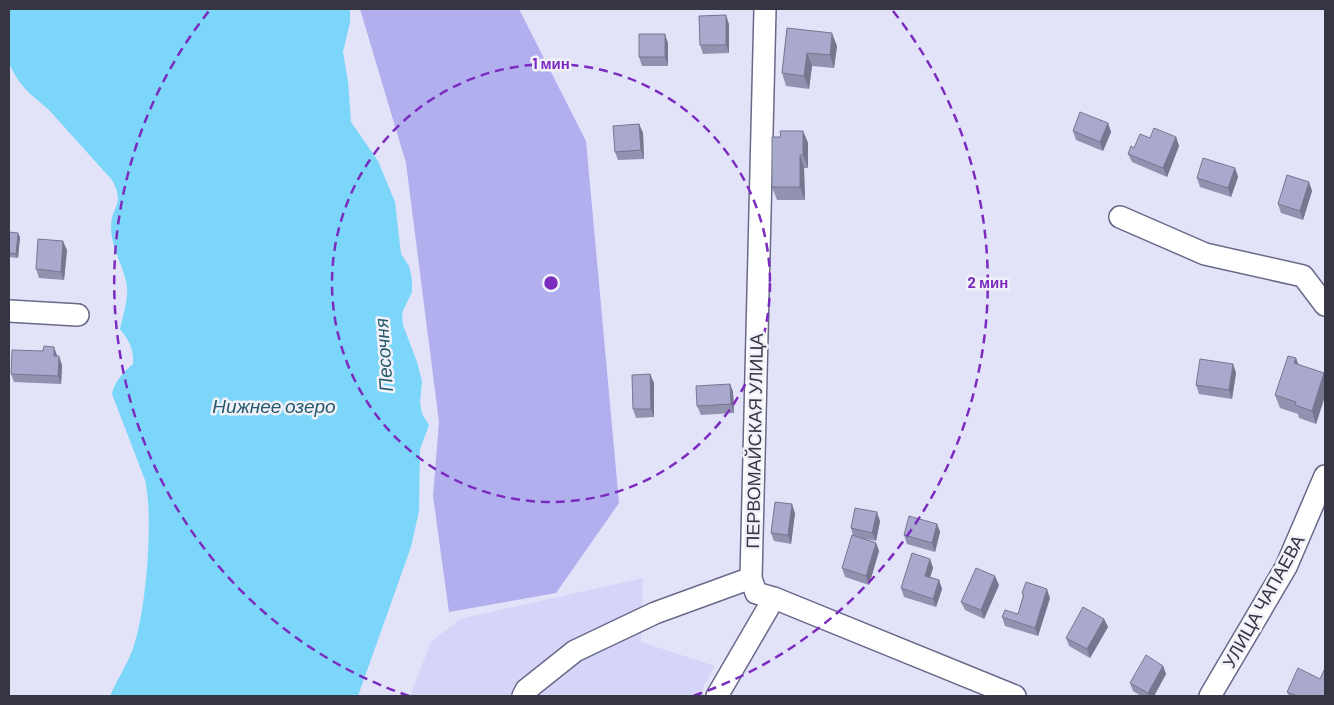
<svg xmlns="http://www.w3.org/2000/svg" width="1334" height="705" font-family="Barlow,sans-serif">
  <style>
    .built { fill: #d5d5f9 }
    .green { fill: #b1afee }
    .water { fill: #7cd6f9 }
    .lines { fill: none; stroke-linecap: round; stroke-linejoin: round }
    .minor-casing { stroke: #69698a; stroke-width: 24 }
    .minor { stroke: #fff; stroke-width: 21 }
    .wall { fill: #9191b0 }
    .shaded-wall { fill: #767690 }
    .building { fill: #a9a9cd; stroke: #767690 }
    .ring { fill: none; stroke: #7b2cbf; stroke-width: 2.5; stroke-dasharray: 9 6 }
    .labels { text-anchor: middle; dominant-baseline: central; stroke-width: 5; stroke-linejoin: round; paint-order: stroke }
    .street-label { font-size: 18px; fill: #353544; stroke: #f1f1f9 }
    .water-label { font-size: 19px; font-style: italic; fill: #285a6d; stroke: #f1f1f9 }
    .centre { fill: #7b2cbf; stroke: #f1f1f9; stroke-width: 2.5 }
    .ring-label { font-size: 15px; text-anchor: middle; font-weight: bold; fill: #7b2cbf; stroke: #f1f1f9; stroke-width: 5; stroke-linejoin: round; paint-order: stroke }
  </style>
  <rect width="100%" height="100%" fill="#e2e2f9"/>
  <path class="built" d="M 643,578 L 641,642 L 715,666 L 698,696 L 410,696 L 431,642 L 460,619 Z"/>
  <path class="green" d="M 360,9 L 519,9 L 586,141 L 619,503 L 556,593 L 449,612 L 433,496 L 439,422 L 406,163 Z"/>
  <path class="water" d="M 9,9 L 350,9 L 350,22 L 343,52 L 348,81 L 351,122 L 378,161 L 395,202 L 401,254 L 409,266 L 412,279 L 412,292 L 402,313 L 403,325 L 417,362 L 422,381 L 420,402 L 422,414 L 429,425 L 420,449 L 419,511 L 411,547 L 358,696 L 110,696 C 116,681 126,667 132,651 C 146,616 154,517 145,480 L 112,394 C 115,380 123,373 133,364 C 134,348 129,341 120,329 C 123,315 128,301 127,287 C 125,268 111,249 111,227 C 111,205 126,206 112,180 L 49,110 L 28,92 L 18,80 L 9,64 Z"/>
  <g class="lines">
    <defs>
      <path id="minor" d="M 765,9 L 751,578 L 756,593 L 774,598 L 1015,696
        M 1120,217 L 1205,254 L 1303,276 L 1325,305
        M 9,311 L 78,315
        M 523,696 L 526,690 L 575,651 L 655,613 L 751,578
        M 717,696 L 774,598
        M 1210,696 L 1286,567 L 1325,476"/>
    </defs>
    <use href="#minor" class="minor-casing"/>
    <use href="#minor" class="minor"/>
  </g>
  <path class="wall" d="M 729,24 L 729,53 L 703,54 L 700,45 Z
    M 787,28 L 837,46 L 834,68 L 812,66 L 809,89 L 786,86 L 782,73 Z
    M 668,43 L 668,66 L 642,66 L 639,57 Z
    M 1108,123 L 1111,132 L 1103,151 L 1076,140 L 1073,131 Z
    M 639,124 L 643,133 L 644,159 L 618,160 L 615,152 Z
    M 803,131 L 808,143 L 808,168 L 804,168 L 805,200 L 777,200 L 772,187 L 781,137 Z
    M 1176,137 L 1179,146 L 1167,177 L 1132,162 L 1128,154 L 1134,148 L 1150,138 Z
    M 1235,168 L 1238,177 L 1231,197 L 1200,187 L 1197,178 Z
    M 1309,182 L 1312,191 L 1303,220 L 1281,213 L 1278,204 Z
    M 9,232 L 20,237 L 18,258 L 9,257 Z
    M 67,250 L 64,280 L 39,278 L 36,269 Z
    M 57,356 L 62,365 L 61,384 L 14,382 L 11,374 Z
    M 1296,358 L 1298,365 L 1324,373 L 1325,377 L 1325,396 L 1316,424 L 1299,418 L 1298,414 L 1280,408 L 1275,395 Z
    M 1233,364 L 1236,373 L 1232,399 L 1199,394 L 1196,385 Z
    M 650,374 L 654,383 L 654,417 L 636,418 L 633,409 Z
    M 730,384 L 733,392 L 734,413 L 701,415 L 697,406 Z
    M 795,513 L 791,544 L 774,541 L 771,533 Z
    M 880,521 L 876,541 L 866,539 L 876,543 L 879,551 L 869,585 L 845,577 L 842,568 L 853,536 L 851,528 Z
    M 937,524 L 940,532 L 935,552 L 907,544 L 904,535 Z
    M 930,559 L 933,568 L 930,577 L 939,580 L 942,589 L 936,607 L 904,597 L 901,588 Z
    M 999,585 L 984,619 L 965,610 L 961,602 Z
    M 1022,593 L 1050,598 L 1038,636 L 1005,626 L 1002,617 L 1018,614 L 1023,596 Z
    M 1104,619 L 1108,627 L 1090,658 L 1069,646 L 1066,638 Z
    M 1163,666 L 1166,674 L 1154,696 L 1141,696 L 1133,691 L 1130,683 Z
    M 1320,679 L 1325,696 L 1289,696 L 1287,692 Z"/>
  <path class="shaded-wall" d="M 726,15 L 729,24 L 729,53 L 726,45 Z
    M 832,33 L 837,46 L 834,68 L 830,55 Z
    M 665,34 L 668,43 L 668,66 L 665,57 Z
    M 807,53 L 812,66 L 809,89 L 804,76 Z
    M 1108,123 L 1111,132 L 1103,151 L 1100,142 Z
    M 639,124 L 643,133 L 644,159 L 641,150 Z
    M 803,131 L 808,143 L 808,168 L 803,155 Z
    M 1176,137 L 1179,146 L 1167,177 L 1163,168 Z
    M 800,155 L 804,168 L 805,200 L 800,187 Z
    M 1235,168 L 1238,177 L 1231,197 L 1228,188 Z
    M 1309,182 L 1312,191 L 1303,220 L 1300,211 Z
    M 18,233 L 20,237 L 18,258 L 16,254 Z
    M 63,241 L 67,250 L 64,280 L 61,272 Z
    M 54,347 L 57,355 L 57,364 L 54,356 Z
    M 59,356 L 62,365 L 61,384 L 58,376 Z
    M 1296,358 L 1301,371 L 1294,363 Z
    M 1233,364 L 1236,373 L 1232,399 L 1229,390 Z
    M 1324,373 L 1325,377 L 1325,396 L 1316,424 L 1312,411 Z
    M 650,374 L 654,383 L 654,417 L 651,409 Z
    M 730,384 L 733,392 L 734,413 L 731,404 Z
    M 792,504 L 795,513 L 791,544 L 788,535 Z
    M 877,512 L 880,521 L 876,541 L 872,533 Z
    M 937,524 L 940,532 L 935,552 L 932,543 Z
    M 876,543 L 879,551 L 869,585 L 866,576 Z
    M 930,559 L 933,568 L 928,584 L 925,576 Z
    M 995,576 L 999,585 L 984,619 L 981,610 Z
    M 939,580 L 942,589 L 936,607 L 933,599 Z
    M 1047,589 L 1050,598 L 1038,636 L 1035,628 Z
    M 1104,619 L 1108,627 L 1090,658 L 1087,649 Z
    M 1163,666 L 1166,674 L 1154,696 L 1149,696 L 1148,693 Z"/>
  <path class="building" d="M 726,15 L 726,45 L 700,45 L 699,16 Z
    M 787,28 L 832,33 L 830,55 L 807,53 L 804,76 L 782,73 Z
    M 639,34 L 665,34 L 665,57 L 639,57 Z
    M 1080,112 L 1108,123 L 1100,142 L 1073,131 Z
    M 639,124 L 641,150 L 615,152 L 613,126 Z
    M 1154,128 L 1176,137 L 1163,168 L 1128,154 L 1131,146 L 1134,148 L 1140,134 L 1150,138 Z
    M 780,131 L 803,131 L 803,155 L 800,155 L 800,187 L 772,187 L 772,137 L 781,137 Z
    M 1203,158 L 1235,168 L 1228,188 L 1197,178 Z
    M 1287,175 L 1309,182 L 1300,211 L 1278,204 Z
    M 9,232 L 18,233 L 16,254 L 9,253 Z
    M 38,239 L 63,241 L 61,272 L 36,269 Z
    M 44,346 L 54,347 L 54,356 L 59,356 L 58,376 L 11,374 L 12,350 L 43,351 Z
    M 1288,356 L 1296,358 L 1294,363 L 1324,373 L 1312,411 L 1295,405 L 1296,402 L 1275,395 Z
    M 1200,359 L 1233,364 L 1229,390 L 1196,385 Z
    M 650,374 L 651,409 L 633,409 L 632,375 Z
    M 730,384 L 731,404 L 697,406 L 696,386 Z
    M 775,502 L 792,504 L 788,535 L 771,533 Z
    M 855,508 L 877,512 L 872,533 L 851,528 Z
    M 909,516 L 937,524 L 932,543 L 904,535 Z
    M 852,535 L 876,543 L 866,576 L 842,568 Z
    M 912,553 L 930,559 L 925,576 L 939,580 L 933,599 L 901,588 Z
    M 976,568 L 995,576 L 981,610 L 961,602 Z
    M 1026,582 L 1047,589 L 1035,628 L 1002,617 L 1005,610 L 1018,614 L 1024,594 L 1022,593 Z
    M 1083,607 L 1104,619 L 1087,649 L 1066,638 Z
    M 1146,655 L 1163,666 L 1148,693 L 1130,683 Z
    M 1298,668 L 1320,679 L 1325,668 L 1325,696 L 1297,696 L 1287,692 Z"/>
  <g class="ring">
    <circle cx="551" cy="283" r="219"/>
    <path d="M409 696A437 437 0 0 1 209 11M893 11A437 437 0 0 1 693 696"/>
  </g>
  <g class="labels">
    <g class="street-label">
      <text transform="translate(754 441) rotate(-89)">ПЕРВОМАЙСКАЯ УЛИЦА</text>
      <text transform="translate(1263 601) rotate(-61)">УЛИЦА ЧАПАЕВА</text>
    </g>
    <g class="water-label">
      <text transform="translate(383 355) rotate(-94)">Песочня</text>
      <text x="274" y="405">Нижнее озеро</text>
    </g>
  </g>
  <circle cx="551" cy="283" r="8" class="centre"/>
  <g class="ring-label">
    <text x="551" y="69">1 мин</text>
    <text x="988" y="288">2 мин</text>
  </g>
  <rect width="1334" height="705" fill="none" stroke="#353544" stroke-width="20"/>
</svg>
